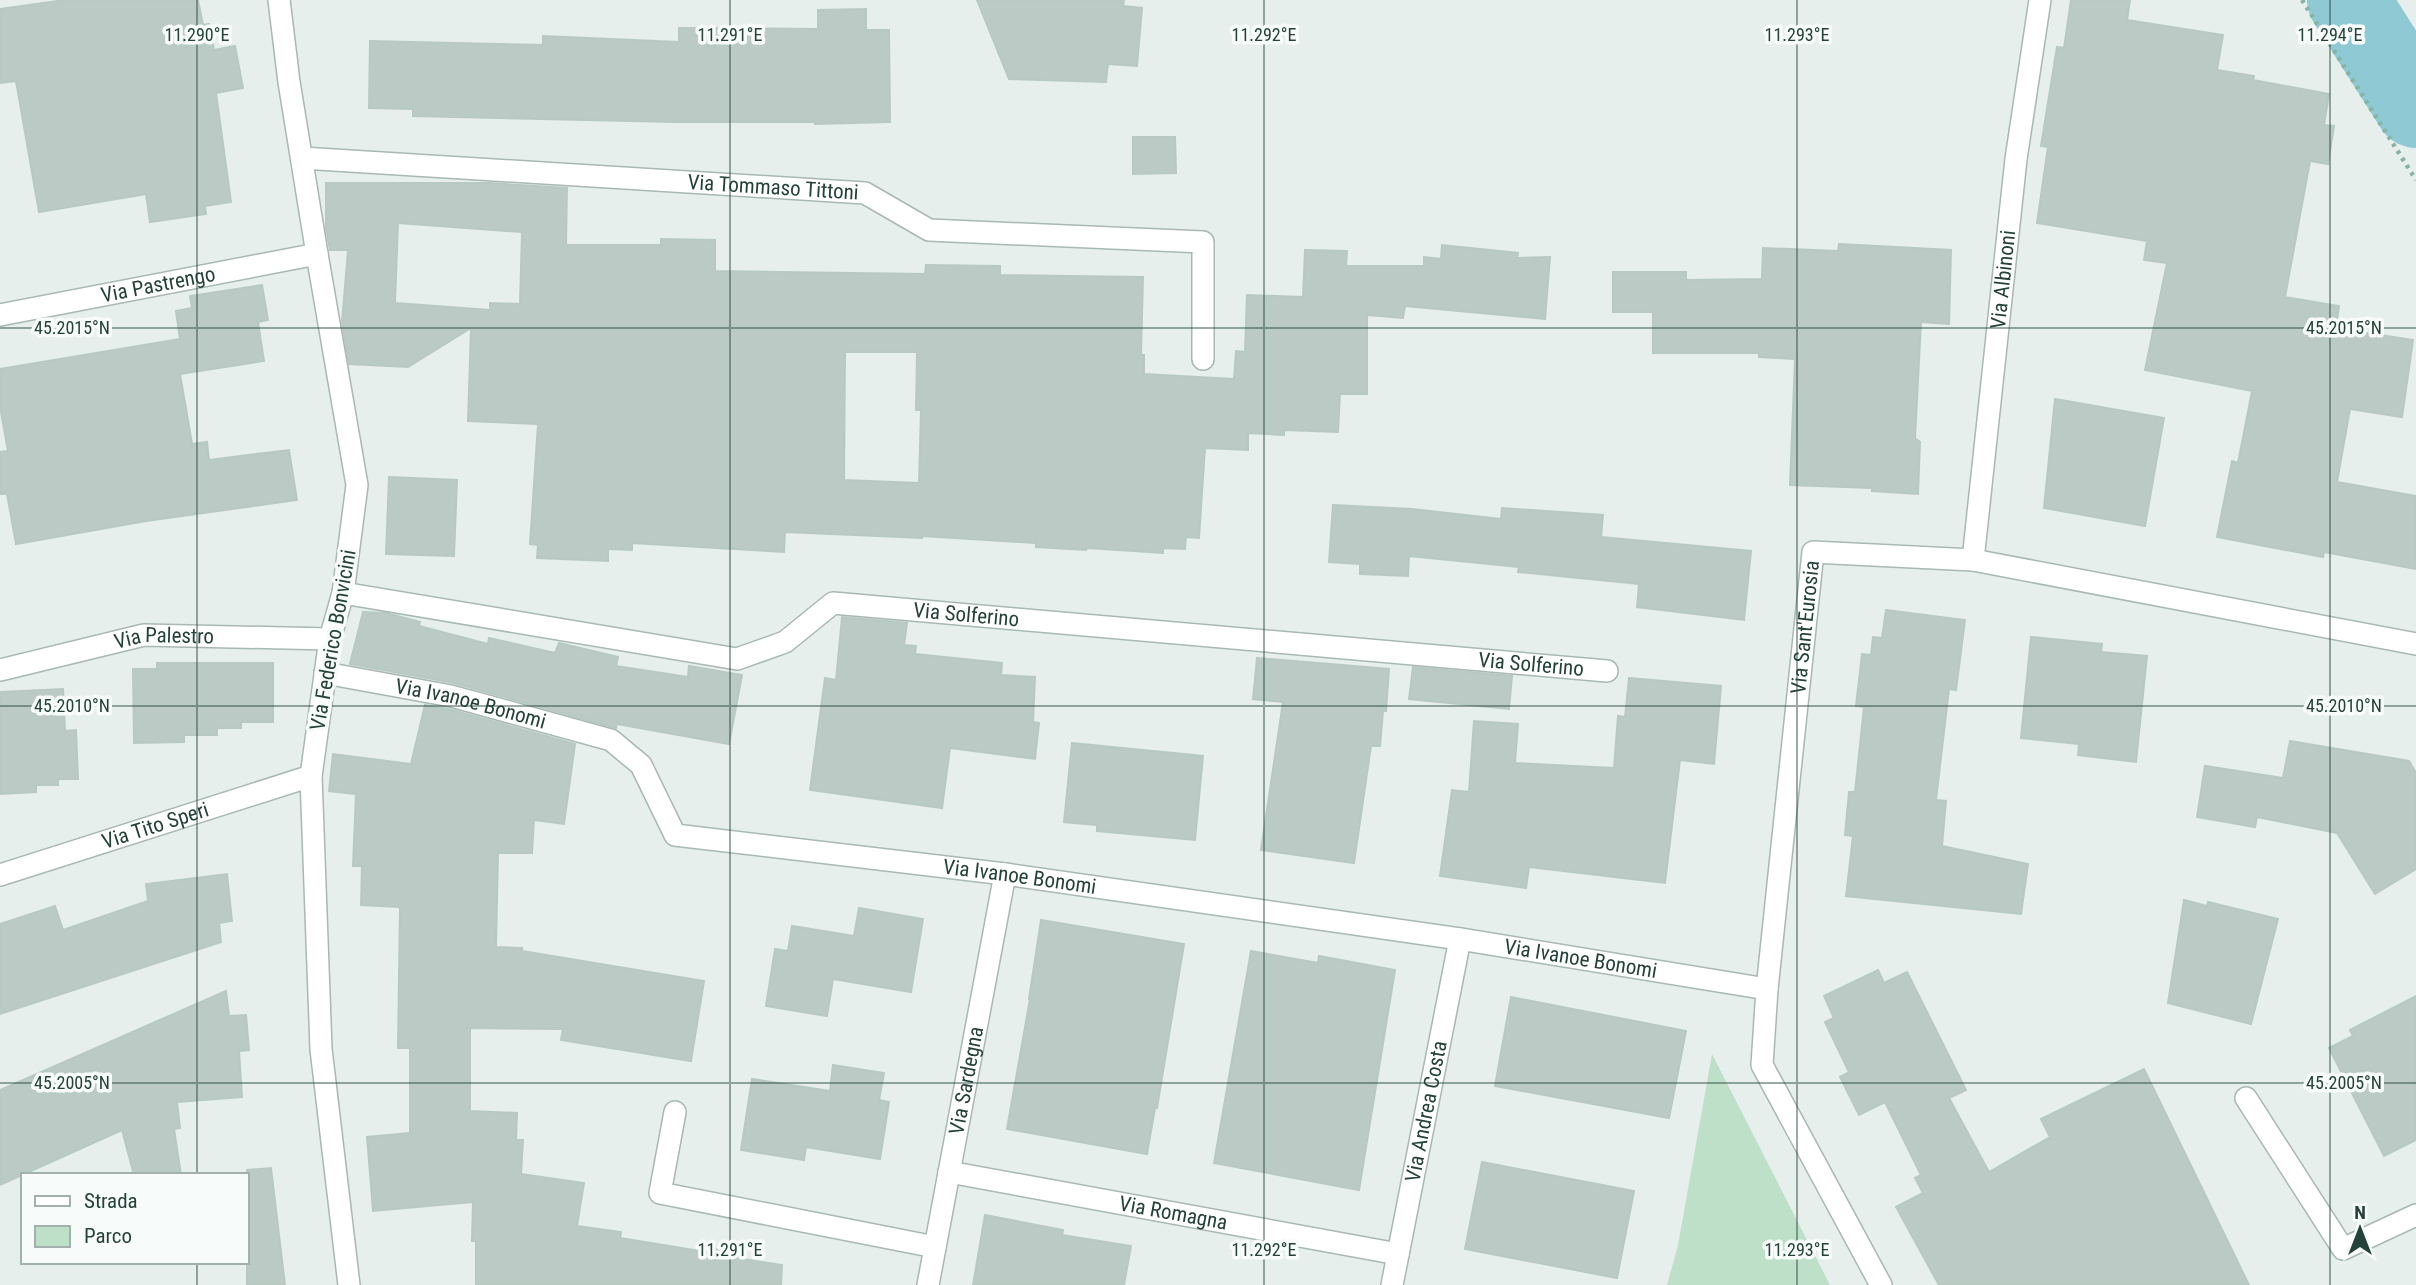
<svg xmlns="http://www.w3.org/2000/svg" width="2416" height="1285" font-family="'Roboto Condensed',sans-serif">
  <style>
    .green { fill: #bfe0c8 }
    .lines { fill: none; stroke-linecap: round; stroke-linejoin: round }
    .river { stroke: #8ec9d4; stroke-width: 82 }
    .building { fill: #bbcac4; stroke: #b8c9c2; stroke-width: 2; fill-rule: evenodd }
    .minor-casing { stroke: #a8b8b2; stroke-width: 24 }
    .path { stroke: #86b3a5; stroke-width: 4.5; stroke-dasharray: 3.5 5; stroke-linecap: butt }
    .minor { stroke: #fff; stroke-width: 21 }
    .ticks { fill: none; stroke: #24423a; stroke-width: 2; stroke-opacity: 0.45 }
    .labels { text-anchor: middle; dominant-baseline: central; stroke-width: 7; stroke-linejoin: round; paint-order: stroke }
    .street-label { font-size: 21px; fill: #24423a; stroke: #f7fbf9 }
    .ticks-label { font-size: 18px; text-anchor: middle; fill: #24423a; stroke: #f7fbf9; stroke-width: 7; stroke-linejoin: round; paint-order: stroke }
  </style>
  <rect width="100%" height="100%" fill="#e6efeb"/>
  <path class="green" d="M 1712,1054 L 1830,1285 L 1667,1285 L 1678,1245 Z"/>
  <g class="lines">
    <path class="river" d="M 2348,0 L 2416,107"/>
  </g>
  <path class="building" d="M 65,0 L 198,0 L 203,25 L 209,24 L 214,50 L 235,46 L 243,88 L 216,93 L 231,202 L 205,206 L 206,214 L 150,222 L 146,194 L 39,212 L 16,81 L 0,83 L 0,9 Z
    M 977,0 L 1124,0 L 1123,6 L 1142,8 L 1137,66 L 1108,64 L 1106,82 L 1009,79 Z
    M 2071,0 L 2130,0 L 2127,20 L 2223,35 L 2217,70 L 2254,76 L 2253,80 L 2329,94 L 2324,125 L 2334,126 L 2328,164 L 2310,161 L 2285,297 L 2339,306 L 2336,328 L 2413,340 L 2402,417 L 2350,409 L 2337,482 L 2416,496 L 2416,569 L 2324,552 L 2323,557 L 2217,537 L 2232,461 L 2238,463 L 2252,391 L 2145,370 L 2167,263 L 2144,260 L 2147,241 L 2037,223 L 2048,147 L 2041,146 L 2057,47 L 2064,48 Z
    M 866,9 L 866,30 L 889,30 L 890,122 L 815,124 L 815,122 L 675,122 L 413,116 L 413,109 L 369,108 L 370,41 L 543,45 L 543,36 L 679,42 L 679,28 L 818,29 L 818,10 Z
    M 1133,137 L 1175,137 L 1176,173 L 1133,174 Z
    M 326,183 L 489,183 L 567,188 L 566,245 L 661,245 L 661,239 L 715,240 L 715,271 L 925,274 L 926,265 L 1000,266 L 1000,275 L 1143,277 L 1141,355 L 1144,355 L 1144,374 L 1234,379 L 1236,351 L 1245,352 L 1247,295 L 1303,297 L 1305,250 L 1347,251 L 1346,266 L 1424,266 L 1424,257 L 1441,259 L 1442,245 L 1518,253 L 1517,258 L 1550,257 L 1545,319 L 1405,306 L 1403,318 L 1367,315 L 1367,394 L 1340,394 L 1338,432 L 1284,430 L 1284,435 L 1248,433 L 1248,450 L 1205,448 L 1199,538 L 1186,537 L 1185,549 L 1163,548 L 1163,553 L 1087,548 L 1086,550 L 1036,547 L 1036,543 L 922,536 L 922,538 L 785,532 L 784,552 L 632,543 L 632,550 L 608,549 L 608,561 L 537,558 L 538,545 L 530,544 L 538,424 L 468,421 L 471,328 L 408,367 L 349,364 L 342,322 L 348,250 L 330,250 L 326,229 ZM 398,223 L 522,232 L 520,304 L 490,303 L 490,310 L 395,303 ZM 845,352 L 917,352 L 916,410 L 921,410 L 919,483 L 844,480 Z
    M 1839,244 L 1951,250 L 1949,324 L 1921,322 L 1915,438 L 1920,442 L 1918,494 L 1872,491 L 1872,488 L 1790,485 L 1795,359 L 1759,357 L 1759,353 L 1653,353 L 1653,312 L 1613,312 L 1613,272 L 1686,272 L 1686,280 L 1762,279 L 1763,248 L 1838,251 Z
    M 262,285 L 268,320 L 258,322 L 264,361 L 180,374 L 192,444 L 207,442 L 209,460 L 289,450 L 297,500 L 146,521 L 16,544 L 7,494 L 0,494 L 0,452 L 8,451 L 0,406 L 0,369 L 180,339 L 176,311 L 192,308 L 190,296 Z
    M 2055,399 L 2164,418 L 2145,526 L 2044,508 Z
    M 389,477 L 457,480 L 454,556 L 386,554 Z
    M 1333,505 L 1412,509 L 1501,519 L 1502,508 L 1603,515 L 1601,537 L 1751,551 L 1744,620 L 1637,607 L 1639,584 L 1518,572 L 1519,567 L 1409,556 L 1408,576 L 1360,574 L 1360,564 L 1329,562 Z
    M 1886,610 L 1965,620 L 1956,690 L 1949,689 L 1936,800 L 1946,801 L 1942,846 L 2028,864 L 2021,914 L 1846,896 L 1853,836 L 1845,835 L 1849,792 L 1855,792 L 1864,707 L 1856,706 L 1862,654 L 1871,655 L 1873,637 L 1882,638 Z
    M 363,612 L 386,613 L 420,622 L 419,626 L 488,644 L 489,638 L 555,653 L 559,643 L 618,657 L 616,666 L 688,677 L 689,666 L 742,675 L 729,744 L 617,724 L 616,728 L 454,683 L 350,664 Z
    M 842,617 L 907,623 L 904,645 L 916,646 L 915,654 L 1002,663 L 1001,675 L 1035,677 L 1033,722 L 1039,723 L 1035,759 L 950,748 L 942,808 L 810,790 L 825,678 L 836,680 Z
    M 2031,637 L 2102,644 L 2101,652 L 2147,656 L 2136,762 L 2078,755 L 2079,744 L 2021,738 Z
    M 1257,658 L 1389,669 L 1386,711 L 1383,711 L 1380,746 L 1371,746 L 1354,863 L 1261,850 L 1283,702 L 1253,699 Z
    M 157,663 L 273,663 L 273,722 L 241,722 L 241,728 L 217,728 L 217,735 L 184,735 L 184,742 L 134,743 L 133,669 L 157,669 Z
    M 1413,667 L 1512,676 L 1509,709 L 1409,699 Z
    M 1629,678 L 1721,686 L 1714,764 L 1680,760 L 1665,883 L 1529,867 L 1526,888 L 1440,876 L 1452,790 L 1469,792 L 1474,721 L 1518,724 L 1515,763 L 1614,768 L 1618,716 L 1625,717 Z
    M 63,689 L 65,731 L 76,730 L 78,779 L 58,779 L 58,785 L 36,785 L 36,792 L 0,794 L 0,692 Z
    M 425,705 L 448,709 L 575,744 L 564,824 L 534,820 L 532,853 L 498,853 L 496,947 L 522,948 L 522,951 L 704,981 L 691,1061 L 561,1040 L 563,1029 L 470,1028 L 470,1111 L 517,1113 L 516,1140 L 523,1140 L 521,1174 L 584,1183 L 577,1226 L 621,1232 L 620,1238 L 706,1252 L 707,1248 L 744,1254 L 743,1259 L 782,1265 L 781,1285 L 476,1285 L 476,1241 L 472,1241 L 473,1202 L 373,1211 L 367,1137 L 410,1133 L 410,1048 L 398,1048 L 400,907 L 361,905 L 362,866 L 353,866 L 356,794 L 329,791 L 333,754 L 411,764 Z
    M 2290,741 L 2409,761 L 2416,773 L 2416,869 L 2375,894 L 2337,833 L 2257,817 L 2255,827 L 2197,817 L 2205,766 L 2283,778 Z
    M 1072,743 L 1203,756 L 1195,840 L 1097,831 L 1097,825 L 1064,822 Z
    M 227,874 L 232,921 L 219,923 L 221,942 L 0,1014 L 0,924 L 55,906 L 63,930 L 148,901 L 146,884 Z
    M 2184,900 L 2207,906 L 2208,902 L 2278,919 L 2251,1024 L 2168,1003 Z
    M 859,908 L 923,919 L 911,992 L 833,979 L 827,1016 L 766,1006 L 775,949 L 788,951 L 792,926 L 854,936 Z
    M 1041,920 L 1184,944 L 1157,1108 L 1155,1108 L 1147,1154 L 1007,1129 L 1030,999 L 1029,999 Z
    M 1251,951 L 1318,963 L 1319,956 L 1395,970 L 1359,1190 L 1214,1163 Z
    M 1878,970 L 1884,983 L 1907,972 L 1966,1090 L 1949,1098 L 1989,1172 L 2050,1137 L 2041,1119 L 2144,1069 L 2249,1285 L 1939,1285 L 1896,1207 L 1923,1193 L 1915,1178 L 1921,1175 L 1885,1102 L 1859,1115 L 1840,1077 L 1849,1072 L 1825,1022 L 1834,1018 L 1824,996 Z
    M 226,991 L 229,1016 L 246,1015 L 249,1050 L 239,1051 L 242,1097 L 177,1102 L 180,1128 L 174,1129 L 181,1175 L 134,1175 L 122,1130 L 0,1185 L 0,1090 Z
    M 2416,996 L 2416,1140 L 2384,1156 L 2329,1048 L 2353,1036 L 2350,1030 Z
    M 1511,997 L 1686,1031 L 1669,1118 L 1495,1086 Z
    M 833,1065 L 884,1073 L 879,1100 L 889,1102 L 880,1159 L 806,1147 L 804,1160 L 741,1150 L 752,1079 L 830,1091 Z
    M 1482,1162 L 1634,1191 L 1617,1278 L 1465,1249 Z
    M 271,1168 L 285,1285 L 247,1285 L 247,1170 Z
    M 985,1215 L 1063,1230 L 1062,1235 L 1131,1246 L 1124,1285 L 973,1285 Z"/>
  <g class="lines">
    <defs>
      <g id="minor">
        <path d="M 279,0 L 289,82 L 317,254 L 357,485 L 343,593 L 330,639 L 311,776 L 321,1049 L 349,1285"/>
        <path id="s1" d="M 302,158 L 865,193 L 929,230 L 1203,242 L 1203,359"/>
        <path id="s2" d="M 0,315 L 317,254"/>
        <path id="s3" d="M 1973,560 L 2016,159 L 2040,0"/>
        <path id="s4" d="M 343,593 L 737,659 L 785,642 L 833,603 L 1607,671"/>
        <path id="s5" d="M 0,670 L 144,635 L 330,639"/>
        <path id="s6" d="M 325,673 L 451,696 L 611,740 L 641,765 L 675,835 L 1005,874 L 1460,939 L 1767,989"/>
        <path id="s7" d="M 0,875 L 311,776"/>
        <path d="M 2246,1098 L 2343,1249 L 2416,1215"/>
        <path d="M 675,1112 L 660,1193 L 935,1247"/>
        <path id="s8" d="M 949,1172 L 1398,1254"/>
        <path id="s9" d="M 928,1285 L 1005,874"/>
        <path id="s10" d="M 1392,1285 L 1460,939"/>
        <path id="s11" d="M 1881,1285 L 1762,1065 L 1767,989 L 1813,552 L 1973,560 L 2416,644"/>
      </g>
    </defs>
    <use href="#minor" class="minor-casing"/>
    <path class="path" d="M 2302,0 L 2416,180"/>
    <use href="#minor" class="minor"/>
  </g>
  <path class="ticks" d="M 197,0 L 197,1175M 730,0 L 730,1285M 1264,0 L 1264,1285M 1797,0 L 1797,1285M 2330,0 L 2330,1285M 0,328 L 2416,328M 0,706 L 2416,706M 0,1083 L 2416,1083M 197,1262 L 197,1285"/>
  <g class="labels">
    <g class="street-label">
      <text stroke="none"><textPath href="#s1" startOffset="472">Via Tommaso Tittoni</textPath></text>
      <text stroke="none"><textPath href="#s3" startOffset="282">Via Albinoni</textPath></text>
      <text stroke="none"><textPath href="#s2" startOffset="161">Via Pastrengo</textPath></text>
      <text stroke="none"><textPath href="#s4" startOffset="646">Via Solferino</textPath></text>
      <text stroke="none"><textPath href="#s11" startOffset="690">Via Sant'Eurosia</textPath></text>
      <text stroke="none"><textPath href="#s5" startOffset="168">Via Palestro</textPath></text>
      <text transform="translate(333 640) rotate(-80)">Via Federico Bonvicini</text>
      <text stroke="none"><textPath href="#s4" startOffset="1213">Via Solferino</textPath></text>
      <text stroke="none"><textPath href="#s6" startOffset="149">Via Ivanoe Bonomi</textPath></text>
      <text stroke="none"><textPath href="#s7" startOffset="163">Via Tito Speri</textPath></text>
      <text stroke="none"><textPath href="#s6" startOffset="758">Via Ivanoe Bonomi</textPath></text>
      <text stroke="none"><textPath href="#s6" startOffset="1325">Via Ivanoe Bonomi</textPath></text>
      <text stroke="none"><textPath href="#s9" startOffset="208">Via Sardegna</textPath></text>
      <text stroke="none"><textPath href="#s10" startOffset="177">Via Andrea Costa</textPath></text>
      <text stroke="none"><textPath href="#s8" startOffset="228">Via Romagna</textPath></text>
    </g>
  </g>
  <g class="ticks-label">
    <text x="197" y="41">11.290°E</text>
    <text x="730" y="41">11.291°E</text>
    <text x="1264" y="41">11.292°E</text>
    <text x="1797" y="41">11.293°E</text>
    <text x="2330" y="41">11.294°E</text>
    <text x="72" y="334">45.2015°N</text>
    <text x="2344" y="334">45.2015°N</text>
    <text x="72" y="712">45.2010°N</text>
    <text x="2344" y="712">45.2010°N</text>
    <text x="72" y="1089">45.2005°N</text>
    <text x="2344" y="1089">45.2005°N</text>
    <text x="730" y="1256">11.291°E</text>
    <text x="1264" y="1256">11.292°E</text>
    <text x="1797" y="1256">11.293°E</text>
  </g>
  <rect x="21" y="1173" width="228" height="91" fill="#f7fbf9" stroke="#a3b1ad" stroke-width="2"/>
  <rect x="35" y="1196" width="35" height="10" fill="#ffffff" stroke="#a3b1ad" stroke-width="2"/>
  <text x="84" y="1208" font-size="21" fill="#24423a">Strada</text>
  <rect x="35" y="1226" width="35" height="21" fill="#bfe0c8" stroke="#a3b1ad" stroke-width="2"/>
  <text x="84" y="1243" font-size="21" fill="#24423a">Parco</text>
  <g transform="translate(2360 1229)" stroke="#f7fbf9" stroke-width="5" paint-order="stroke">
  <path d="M0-5L12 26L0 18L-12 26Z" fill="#24423a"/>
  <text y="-10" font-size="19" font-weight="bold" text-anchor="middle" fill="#24423a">N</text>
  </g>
</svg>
